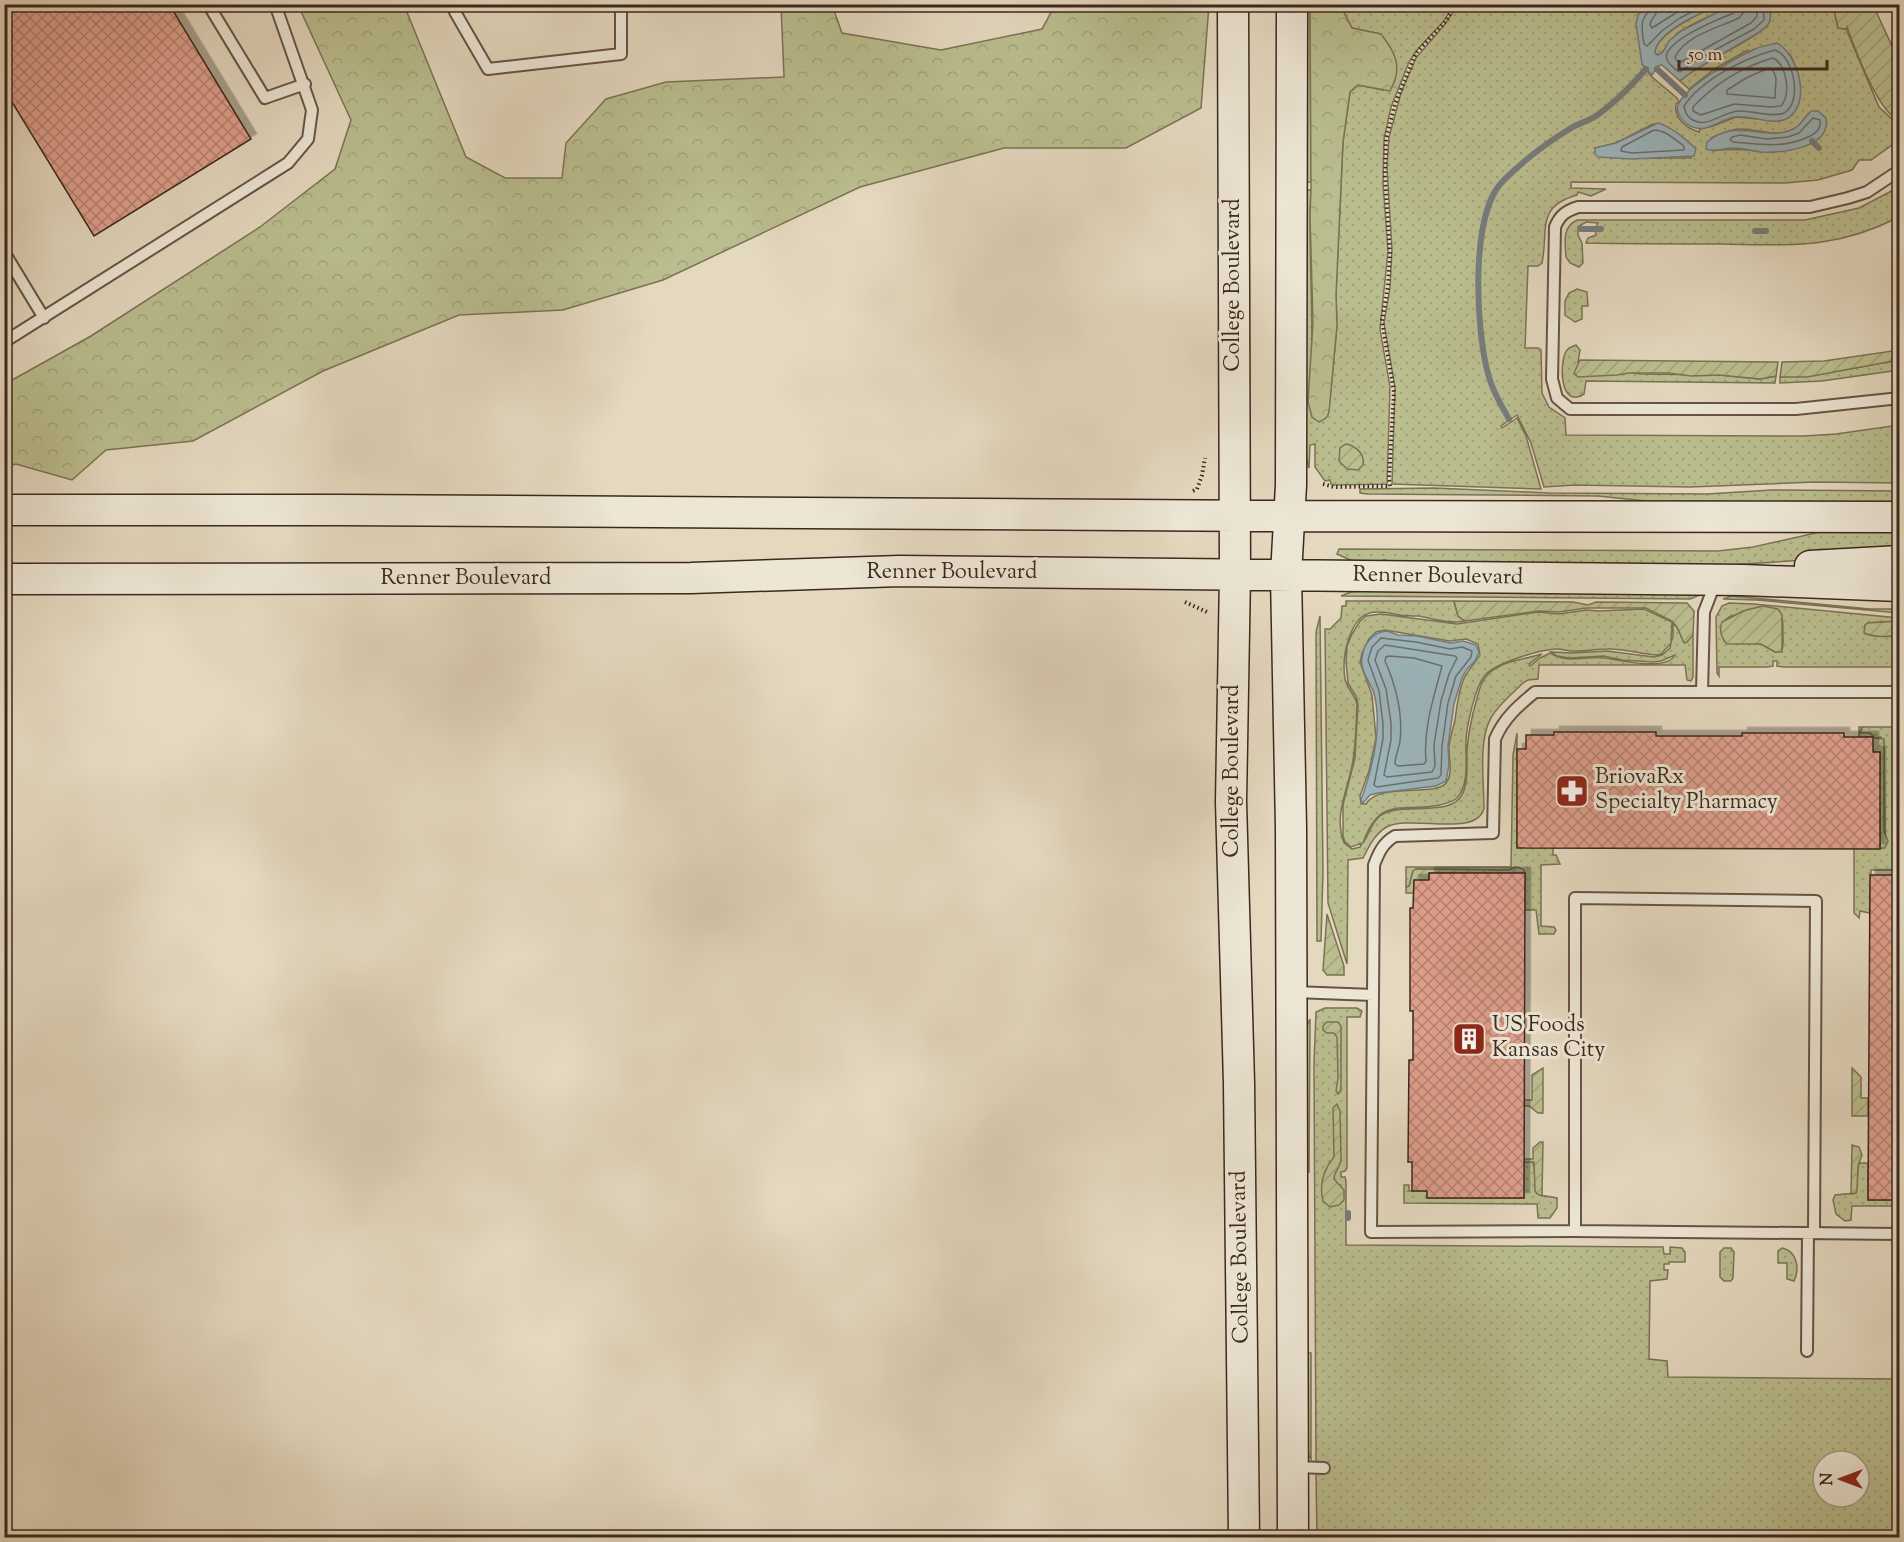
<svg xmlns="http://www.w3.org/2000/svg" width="1904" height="1542" font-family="'Sorts Mill Goudy',serif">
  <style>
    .grass { fill: url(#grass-dots); stroke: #7b7256; stroke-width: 1.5; fill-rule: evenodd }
    .forest { fill: url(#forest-crowns); stroke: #7b7256; stroke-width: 1.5 }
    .garden { fill: url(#garden-furrows); stroke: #7b7256; stroke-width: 1.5 }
    .water { fill: #9cb6be; stroke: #767d7e; stroke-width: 1.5 }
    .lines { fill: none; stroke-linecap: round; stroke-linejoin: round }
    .shore { stroke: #6c6f6e; stroke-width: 1.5 }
    .stream { stroke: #767d7e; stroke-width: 6 }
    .building { fill: url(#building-cross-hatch); stroke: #3c281e; stroke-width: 1.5; filter: url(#shadow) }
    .service-casing { stroke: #665446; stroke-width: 14 }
    .secondary-casing { stroke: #3c281e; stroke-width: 33 }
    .path { stroke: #3c281e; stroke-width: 4; stroke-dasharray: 1.5 3; stroke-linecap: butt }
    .service { stroke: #ede6d5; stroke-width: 10 }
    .secondary { stroke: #ede6d5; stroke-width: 30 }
    .labels { text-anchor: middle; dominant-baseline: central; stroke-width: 6; stroke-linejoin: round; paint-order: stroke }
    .street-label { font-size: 22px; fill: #3c281e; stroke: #ede6d5 }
    .poi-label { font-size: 22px; fill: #3c281e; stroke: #ede6d5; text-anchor: start }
  </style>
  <defs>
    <pattern id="grass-dots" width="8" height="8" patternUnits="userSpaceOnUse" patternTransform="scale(1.5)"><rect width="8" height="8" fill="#babd8e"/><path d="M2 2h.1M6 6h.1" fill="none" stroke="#a1a27a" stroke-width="1.8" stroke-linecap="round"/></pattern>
    <pattern id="forest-crowns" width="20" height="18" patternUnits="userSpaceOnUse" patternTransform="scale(1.5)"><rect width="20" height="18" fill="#babd8e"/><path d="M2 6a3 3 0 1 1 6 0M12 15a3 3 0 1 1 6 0" fill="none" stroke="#a1a27a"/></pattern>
    <pattern id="garden-furrows" width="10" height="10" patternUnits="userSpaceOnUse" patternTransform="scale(1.5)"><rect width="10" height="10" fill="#babd8e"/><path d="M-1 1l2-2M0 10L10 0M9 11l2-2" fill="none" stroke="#a1a27a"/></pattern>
    <pattern id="building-cross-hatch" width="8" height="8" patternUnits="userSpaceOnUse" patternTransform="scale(1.5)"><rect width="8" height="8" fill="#de9e8b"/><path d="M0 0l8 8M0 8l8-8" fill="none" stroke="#b58171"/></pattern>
    <filter id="shadow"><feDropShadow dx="5.5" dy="-5.5" stdDeviation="0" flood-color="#0004"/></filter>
  </defs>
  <rect width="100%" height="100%" fill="#e4d8bf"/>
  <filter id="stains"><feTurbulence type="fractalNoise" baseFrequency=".00333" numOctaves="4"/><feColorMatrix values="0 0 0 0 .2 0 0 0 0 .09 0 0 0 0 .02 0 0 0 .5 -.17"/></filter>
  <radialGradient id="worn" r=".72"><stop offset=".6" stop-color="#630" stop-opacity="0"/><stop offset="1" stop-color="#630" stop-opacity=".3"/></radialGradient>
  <path class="grass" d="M 1310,4 L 1311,182 L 1307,182 L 1306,177 L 1307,5 Z
    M 1340,5 L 1454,5 L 1443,22 L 1417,50 L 1409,62 L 1391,107 L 1384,139 L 1383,184 L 1388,251 L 1380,329 L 1390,387 L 1387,484 L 1333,485 L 1331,484 L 1330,480 L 1325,481 L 1315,467 L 1315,444 L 1310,445 L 1309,468 L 1305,453 L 1307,190 L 1311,190 C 1307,261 1317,332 1308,402 L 1330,401 L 1337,325 L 1336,295 L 1343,142 L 1350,92 L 1358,85 L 1383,90 L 1381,34 L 1352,28 Z
    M 1458,5 L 1649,5 L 1643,8 L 1642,64 L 1652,77 L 1677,98 L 1679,102 L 1676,104 C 1674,118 1686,128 1699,132 L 1700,129 L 1713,126 L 1736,117 L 1780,121 C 1796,92 1806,86 1790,54 L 1756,49 L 1749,52 L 1748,50 L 1716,68 L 1689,89 L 1680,81 C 1697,64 1763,36 1769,23 C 1772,16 1770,11 1768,5 L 1833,5 L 1838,28 L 1846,29 L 1879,107 L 1894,121 L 1899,123 L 1899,140 L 1871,160 L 1859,160 L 1852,170 L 1818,180 L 1785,183 L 1571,182 L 1571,188 L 1606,189 L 1591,196 L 1578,192 L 1577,195 C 1535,207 1549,230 1542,263 L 1538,266 L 1528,266 L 1525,348 L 1538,348 L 1541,350 L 1542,393 L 1549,407 L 1565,418 L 1566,435 L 1804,436 L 1836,434 L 1899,425 L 1899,483 L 1815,482 L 1690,487 L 1575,485 L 1544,487 L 1531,443 L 1517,415 L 1501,426 L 1502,428 L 1517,418 L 1526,436 L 1541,489 L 1392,484 L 1395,387 L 1384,323 L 1390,288 L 1392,249 L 1387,167 L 1389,137 L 1401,93 L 1416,58 L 1445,24 ZM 1809,113 L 1779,151 C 1757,152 1736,147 1713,151 L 1711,138 C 1720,134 1730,129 1739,129 C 1757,128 1779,140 1796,128 C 1801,124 1805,117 1809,113 ZM 1653,124 L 1663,125 L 1689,143 L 1691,158 L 1615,158 L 1595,148 L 1616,143 Z
    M 1723,5 L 1738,5 C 1719,12 1698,20 1681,31 C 1671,37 1668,48 1659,55 L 1655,53 C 1655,34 1705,9 1723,5 Z
    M 1899,187 L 1899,217 C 1835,250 1789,245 1720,244 C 1675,244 1630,244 1586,243 L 1588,238 L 1596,235 L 1595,229 L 1598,223 L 1586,222 L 1578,227 L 1578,235 L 1582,243 L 1583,263 L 1579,267 L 1570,263 L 1566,257 C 1565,242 1562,227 1577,220 L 1805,220 L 1859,208 Z
    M 1577,289 L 1587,292 L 1588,306 L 1582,306 L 1582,319 L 1575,322 L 1565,315 L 1565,301 L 1569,293 Z
    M 1576,345 L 1580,350 L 1578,362 L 1640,374 L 1719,375 L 1760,379 L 1776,376 L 1775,383 L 1586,381 L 1584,394 C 1559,410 1559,360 1567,350 C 1570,347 1573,346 1576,345 Z
    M 1899,360 L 1899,370 L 1822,381 L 1780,383 L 1780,377 L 1816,375 Z
    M 1435,488 L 1550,493 L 1707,494 L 1772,490 L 1899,491 L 1900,504 L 1694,506 L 1598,496 L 1368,494 L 1360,493 L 1360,489 Z
    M 1900,529 L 1899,554 L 1699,567 L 1387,564 L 1386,560 L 1383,560 L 1383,564 L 1355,562 L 1337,554 L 1339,549 L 1718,551 L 1753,547 L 1820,532 Z
    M 1365,590 L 1698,594 L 1700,595 L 1690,599 L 1341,596 L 1351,592 Z
    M 1732,596 L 1870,609 L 1899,609 L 1899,613 L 1757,600 L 1723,599 Z
    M 1346,601 L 1454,601 L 1458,616 L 1465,621 C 1449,624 1435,619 1419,616 C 1413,616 1407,616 1400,615 C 1374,610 1359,608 1349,638 C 1344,652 1343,666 1345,679 C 1347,688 1355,695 1357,704 C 1356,723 1356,743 1353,760 C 1349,788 1333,814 1344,843 L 1352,849 L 1360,847 L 1362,843 L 1351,847 L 1345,842 L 1343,836 L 1343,805 L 1355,758 L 1358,704 L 1356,696 L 1348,683 L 1346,662 L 1347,646 L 1352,634 L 1360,621 L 1366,616 L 1381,614 L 1457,624 L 1538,612 L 1559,614 L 1587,610 L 1598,611 L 1644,609 L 1672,622 L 1671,642 L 1673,637 L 1673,624 L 1677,627 L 1682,638 L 1691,637 L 1693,635 L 1693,677 L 1691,681 L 1687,680 L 1685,665 L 1539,665 L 1538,679 L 1528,680 L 1523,683 C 1512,694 1498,705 1491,718 C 1478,740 1484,783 1484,808 C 1477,839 1408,813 1385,828 C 1374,835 1369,847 1363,858 L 1348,860 L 1347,964 L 1328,903 L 1325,629 L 1330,629 L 1341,618 L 1342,606 L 1346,606 ZM 1385,630 L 1449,641 L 1466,639 L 1478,644 L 1480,655 C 1475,664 1466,671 1463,681 C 1458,694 1457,706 1455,720 C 1453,729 1450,738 1449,746 C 1448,758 1454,772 1446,783 C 1435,797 1379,782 1366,804 L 1361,804 L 1360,796 L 1369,771 L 1376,738 L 1372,695 L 1360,662 L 1362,653 L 1369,639 L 1376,632 ZM 1671,643 L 1670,648 L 1662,655 L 1654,657 L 1607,651 L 1572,653 L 1551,652 L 1557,656 L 1569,658 L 1604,656 L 1622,660 L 1653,662 L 1661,661 L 1675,655 C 1667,671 1621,661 1605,658 C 1586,655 1568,665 1550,653 L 1540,658 L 1530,666 L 1529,664 L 1542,654 C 1523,660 1492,661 1482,683 C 1478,692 1476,703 1473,713 C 1470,728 1466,743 1467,759 C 1467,771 1468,789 1459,799 C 1443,816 1398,802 1380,816 C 1371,823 1369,835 1363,843 C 1380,795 1401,813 1440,805 C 1446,803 1453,802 1457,798 C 1470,785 1465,756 1466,740 C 1467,725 1475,687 1485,675 C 1496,663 1541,649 1557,649 C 1563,649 1569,652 1575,651 C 1586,651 1597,649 1607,649 C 1623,648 1640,654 1657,655 L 1661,654 Z
    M 1729,603 L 1754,604 L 1899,618 L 1899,621 L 1868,623 L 1871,635 L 1896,636 L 1899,634 L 1899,667 L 1784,667 L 1777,666 L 1777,661 L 1773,661 L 1773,666 L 1767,667 L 1719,667 L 1719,676 L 1717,673 L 1716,617 L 1722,606 ZM 1758,607 C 1781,608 1783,610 1783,632 C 1783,639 1784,644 1782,651 L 1775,652 L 1761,644 L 1724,641 L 1722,623 L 1729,617 Z
    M 1320,616 L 1323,872 L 1321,941 L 1317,941 L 1316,632 Z
    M 1863,727 L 1899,727 L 1899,870 L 1871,870 L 1870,913 L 1860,911 L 1859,918 L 1854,913 L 1854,848 L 1883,848 L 1885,833 L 1884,741 L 1881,737 L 1875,738 L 1870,733 L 1860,733 Z
    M 1517,733 L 1517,846 L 1553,847 L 1553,855 L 1556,855 L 1560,864 L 1541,865 L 1541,926 L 1554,927 L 1556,930 L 1554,934 L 1539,934 L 1536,910 L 1525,910 L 1525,873 L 1515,867 L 1509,870 L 1416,869 L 1413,871 L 1409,886 L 1406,887 L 1406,867 L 1511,867 L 1513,755 Z
    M 1325,1008 L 1357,1008 L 1362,1011 L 1360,1017 L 1347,1017 L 1347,1168 L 1345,1171 L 1341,1172 L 1341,1177 L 1345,1177 L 1346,1181 L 1346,1245 L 1663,1247 L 1664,1254 L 1670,1254 L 1670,1247 L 1682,1248 L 1685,1252 L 1685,1262 L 1669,1262 L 1669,1264 L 1664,1264 L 1664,1270 L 1668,1270 L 1667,1279 L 1650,1281 L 1649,1359 L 1667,1361 L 1668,1377 L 1899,1379 L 1899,1537 L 1317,1537 L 1316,1474 L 1324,1473 L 1324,1462 L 1316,1462 L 1314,1063 L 1316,1012 ZM 1823,1461 L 1859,1461 L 1859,1497 L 1823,1497 Z
    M 1310,1019 L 1309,1172 L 1305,1172 L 1305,1031 Z
    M 1532,1161 C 1538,1172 1532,1182 1540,1195 L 1557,1198 L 1557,1208 L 1550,1218 L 1538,1218 L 1537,1204 L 1404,1203 L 1404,1185 L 1409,1185 L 1409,1191 L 1427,1191 L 1427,1198 L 1524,1198 L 1524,1162 Z
    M 1860,1163 L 1868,1163 L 1868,1200 L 1899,1200 L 1899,1206 L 1852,1206 L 1851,1220 L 1845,1221 L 1836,1214 L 1833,1200 L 1835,1195 L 1856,1193 L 1858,1166 Z
    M 1724,1248 L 1731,1248 L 1734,1252 L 1733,1278 L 1731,1281 L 1724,1281 L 1720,1277 L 1720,1252 Z
    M 1782,1248 C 1797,1251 1800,1269 1794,1281 L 1787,1279 L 1787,1263 L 1778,1263 L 1778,1251 Z
    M 1307,1353 L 1311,1353 L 1311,1459 L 1308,1454 Z"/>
  <path class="forest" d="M 298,5 L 404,5 L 466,157 L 505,178 L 562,178 L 566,143 L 606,99 L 666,82 L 784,77 L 781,5 L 832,5 L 842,33 L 941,50 L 1042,29 L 1055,5 L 1209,5 L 1201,108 L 1126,148 L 1004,148 L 860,187 L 663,280 L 563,310 L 459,315 L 323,371 L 193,441 L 106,450 L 72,480 L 16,464 L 5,467 L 5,384 L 91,336 L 260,227 L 335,169 L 351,120 Z
    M 1310,5 L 1340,5 L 1352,28 L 1381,34 C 1396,53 1403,68 1390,91 L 1358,85 L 1350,92 L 1343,142 L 1336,295 L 1337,325 L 1330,401 C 1329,412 1330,418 1319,422 L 1312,417 L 1308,402 L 1313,322 L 1310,216 L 1311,190 Z"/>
  <path class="garden" d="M 1833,5 L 1873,5 L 1899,61 L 1899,120 C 1878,113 1855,49 1847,27 L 1846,29 L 1838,28 Z
    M 1899,350 L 1899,360 L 1807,377 L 1780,377 L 1782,362 L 1824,361 Z
    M 1580,360 L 1775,362 L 1778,362 L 1776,376 L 1760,379 L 1719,375 L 1691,376 L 1669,373 L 1629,373 L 1617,375 L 1578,377 L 1574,373 Z
    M 1346,444 C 1356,446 1365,454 1363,465 L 1358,470 L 1347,469 L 1339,461 L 1340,448 Z
    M 1454,601 L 1573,602 L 1588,605 L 1596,602 L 1687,603 L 1694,611 L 1693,635 L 1687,642 L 1684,643 L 1677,627 L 1672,621 L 1646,608 L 1587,608 L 1559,612 L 1539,611 L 1465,621 L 1458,616 Z
    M 1763,606 L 1778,609 L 1782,615 L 1782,652 L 1775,652 L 1761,644 L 1727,644 C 1721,638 1719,629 1722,622 L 1743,611 Z
    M 1899,621 L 1899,634 C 1891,638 1873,637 1864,633 L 1865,625 L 1868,623 Z
    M 1859,727 L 1863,727 L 1860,730 L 1860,733 L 1870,733 L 1875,738 L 1884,739 L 1884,831 L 1888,841 L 1885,848 L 1880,848 L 1880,805 L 1878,805 L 1878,781 L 1880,781 L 1880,752 L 1873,752 L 1872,737 L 1859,737 Z
    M 1517,867 L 1523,869 L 1525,873 L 1429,873 L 1429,880 L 1414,893 L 1406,893 L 1406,887 L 1409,886 L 1413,871 L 1416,869 L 1509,870 Z
    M 1327,914 L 1344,966 L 1344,975 L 1327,975 L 1323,970 Z
    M 1327,1022 L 1338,1022 L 1341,1026 L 1341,1091 L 1338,1094 L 1336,1091 L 1338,1078 L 1337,1037 L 1334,1033 L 1327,1033 L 1323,1030 L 1323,1026 Z
    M 1543,1068 L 1543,1113 L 1538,1113 L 1529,1106 L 1524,1106 L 1524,1100 L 1532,1100 L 1532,1075 Z
    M 1852,1068 L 1861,1077 L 1861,1098 L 1868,1098 L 1868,1116 L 1852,1116 Z
    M 1337,1104 L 1340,1111 L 1341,1160 C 1340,1168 1334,1171 1334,1179 L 1344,1190 L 1344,1200 L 1339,1205 L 1330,1207 L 1323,1201 C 1319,1184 1323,1170 1334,1157 L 1333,1108 Z
    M 1540,1142 L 1543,1142 L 1542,1196 L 1537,1194 L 1535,1191 L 1534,1162 L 1524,1162 L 1524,1159 L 1533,1159 L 1533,1148 Z
    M 1852,1145 L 1859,1147 L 1862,1155 L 1858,1166 L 1857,1190 L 1856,1193 L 1851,1194 Z"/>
  <path class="water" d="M 1649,5 L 1723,5 C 1705,9 1655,33 1655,53 L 1658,55 L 1663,52 L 1669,41 L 1681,31 L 1718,12 L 1738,5 L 1768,5 C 1770,11 1772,16 1769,23 C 1763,35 1697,64 1680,81 L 1662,65 L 1658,66 L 1652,75 L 1642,64 L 1636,24 L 1638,15 Z
    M 1777,43 C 1798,54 1812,103 1788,118 C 1773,127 1751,114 1734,117 C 1718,120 1704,136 1687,124 C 1682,120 1675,111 1678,105 C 1685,86 1737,57 1755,49 C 1762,46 1770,45 1777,43 Z
    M 1811,111 L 1818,111 L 1826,118 C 1831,148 1783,153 1761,152 C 1752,151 1743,148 1733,148 C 1724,148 1715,153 1706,149 L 1707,142 C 1738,116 1767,144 1795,128 C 1801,125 1806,116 1811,111 Z
    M 1658,123 C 1672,127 1685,139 1696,149 L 1694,156 L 1632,159 L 1598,157 L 1595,154 L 1595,148 L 1616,143 Z
    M 1387,631 L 1398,635 L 1417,636 L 1450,643 L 1463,641 L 1476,645 L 1479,652 L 1475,661 L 1467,669 L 1462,678 L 1454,704 L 1448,746 L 1449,765 L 1446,781 L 1436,786 L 1378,793 L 1370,795 L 1363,803 L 1361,800 C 1373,767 1383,728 1374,693 C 1370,682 1360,670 1362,659 C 1363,645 1372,632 1387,631 Z"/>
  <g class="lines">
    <path class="shore" d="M 1652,4 C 1651,11 1647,12 1644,18 C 1640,25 1643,36 1644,44 L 1647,46 L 1663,30 L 1680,18 L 1707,4
      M 1659,4 C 1659,14 1651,17 1650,25 L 1652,28 L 1690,4
      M 1737,4 L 1734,13 C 1721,18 1652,45 1669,63 C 1673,67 1675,70 1680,72 L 1700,58 L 1754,29 L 1764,20 L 1763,4
      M 1745,4 L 1743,13 L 1739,18 C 1718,28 1686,35 1675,57 L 1677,61 L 1681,62 L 1751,23 L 1757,16 L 1756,4
      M 1775,50 C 1794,56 1803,103 1784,113 C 1773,118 1750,110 1738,111 C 1724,112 1711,125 1698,122 C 1690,120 1685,114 1684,106 C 1702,79 1745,58 1775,50 Z
      M 1773,58 C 1787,65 1791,94 1781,106 L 1771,107 L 1734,104 L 1701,115 L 1693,111 L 1693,107 C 1714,84 1744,66 1773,58 Z
      M 1769,68 L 1773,70 L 1776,78 L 1775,98 L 1727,94 L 1727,90 L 1748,77 Z
      M 1813,118 L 1820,120 C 1821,130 1816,133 1808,137 C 1783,149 1759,144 1733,142 L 1730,140 L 1732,137 L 1740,135 L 1767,139 L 1788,137 L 1799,133 Z
      M 1654,130 C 1666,130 1675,140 1684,146 L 1684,150 L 1632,153 L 1621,151 L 1622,147 Z
      M 1381,638 L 1416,642 L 1450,649 L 1462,647 L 1472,651 L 1471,657 L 1456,676 L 1448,703 L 1442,746 L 1441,775 L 1438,778 L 1377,787 L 1374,785 L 1383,739 L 1383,724 L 1379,691 L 1368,660 L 1372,647 Z
      M 1385,645 L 1455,656 L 1457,658 L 1449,674 L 1441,701 L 1434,745 L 1435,766 L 1432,772 L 1387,777 L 1384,775 L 1391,740 L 1391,723 L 1386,689 L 1375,660 L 1378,651 Z
      M 1389,656 L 1414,658 L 1442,666 C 1434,697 1423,728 1426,761 L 1424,764 L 1398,766 L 1395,764 C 1395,756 1399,749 1400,741 C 1403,714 1396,686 1385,661 L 1386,657 Z"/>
    <path class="stream" d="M 1657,69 L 1685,95
      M 1812,141 L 1819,148
      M 1580,229 L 1601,229
      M 1755,231 L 1766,231
      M 1509,419 C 1501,405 1493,392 1489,377 C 1476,335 1469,214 1503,181 C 1522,162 1545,144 1568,130 C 1578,123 1591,121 1600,113 C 1618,100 1632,85 1646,69
      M 1348,1213 L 1348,1218"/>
  </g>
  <path class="building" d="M 4,4 L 169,4 L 251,139 L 94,236 L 4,89 Z
    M 1554,732 L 1656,732 L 1656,736 L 1742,736 L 1742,733 L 1844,733 L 1844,737 L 1873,737 L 1873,752 L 1880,752 L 1880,849 L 1517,848 L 1517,749 L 1526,749 L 1526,735 L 1554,735 Z
    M 1429,873 L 1525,873 L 1524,1198 L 1427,1198 L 1427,1191 L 1412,1191 L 1412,1162 L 1408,1162 L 1409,1060 L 1413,1060 L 1413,1011 L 1410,1011 L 1410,908 L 1413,908 L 1414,880 L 1429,880 Z
    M 1870,875 L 1899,875 L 1899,1200 L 1868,1200 Z"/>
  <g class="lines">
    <defs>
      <path id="service" d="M 208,4 L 265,98 L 305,84
        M 454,4 L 455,12 L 488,69 L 621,54 L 621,4
        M 1900,170 L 1867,192 L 1848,198 L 1810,207 L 1578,207 C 1566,211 1560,215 1555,227 L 1552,379 L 1557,398 L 1570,409 L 1796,409 L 1900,398
        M 4,252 L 44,318
        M 4,342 L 288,163 L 308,139 L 312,110 L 275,4
        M 1702,692 L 1704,612 L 1716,581
        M 1294,992 L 1373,995 L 1374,865 C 1379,852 1383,843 1395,836 L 1493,833 L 1495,739 C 1504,718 1518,706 1535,692 L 1900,692
        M 1373,995 L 1371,1232 L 1575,1231 L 1900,1234
        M 1575,1231 L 1575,898 L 1816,901 L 1814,1232
        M 1807,1351 L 1808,1233
        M 1296,1467 L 1324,1468"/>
      <path id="secondary" d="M 1233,4 L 1235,574 L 1231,802 L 1239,1083 L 1244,1538
        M 1292,4 L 1291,485 L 1286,575 L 1291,828 L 1293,1538
        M 4,510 L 341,510 L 1289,516 L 1900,517
        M 1810,566 L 1900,561
        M 4,579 L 691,578 L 900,571 L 1743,580 L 1900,586"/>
    </defs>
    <use href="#service" class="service-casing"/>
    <use href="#secondary" class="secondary-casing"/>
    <path class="path" d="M 1323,484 L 1334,487 L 1390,486 L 1389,478 L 1394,392 L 1382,321 L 1388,286 L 1390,255 L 1385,176 L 1386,139 L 1395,104 L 1416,53 L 1446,21 L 1456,4
      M 1193,491 L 1197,489 L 1202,475 L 1205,458
      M 1185,602 L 1207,612"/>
    <use href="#service" class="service"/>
    <use href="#secondary" class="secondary"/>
  </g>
  <defs>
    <symbol id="pharmacy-square" viewBox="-11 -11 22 22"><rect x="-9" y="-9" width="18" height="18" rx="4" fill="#8f2418" stroke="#ede6d5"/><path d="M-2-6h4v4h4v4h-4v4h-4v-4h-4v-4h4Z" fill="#fff"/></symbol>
    <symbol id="building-square" viewBox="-11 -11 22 22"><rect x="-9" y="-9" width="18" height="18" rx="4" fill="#8f2418" stroke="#ede6d5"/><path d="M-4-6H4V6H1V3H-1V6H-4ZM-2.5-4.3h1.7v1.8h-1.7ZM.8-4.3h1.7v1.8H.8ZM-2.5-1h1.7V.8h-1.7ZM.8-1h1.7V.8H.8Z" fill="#fff"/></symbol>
  </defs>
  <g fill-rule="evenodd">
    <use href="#pharmacy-square" x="1553" y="772" width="38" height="38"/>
    <use href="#building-square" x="1450" y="1020" width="38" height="38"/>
  </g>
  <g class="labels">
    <g class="street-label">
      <text transform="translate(1234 285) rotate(-90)">College Boulevard</text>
      <text x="952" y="573">Renner Boulevard</text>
      <text transform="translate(1438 577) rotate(1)">Renner Boulevard</text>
      <text x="466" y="579">Renner Boulevard</text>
      <text transform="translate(1233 771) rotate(-90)">College Boulevard</text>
      <text transform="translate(1241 1257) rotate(-91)">College Boulevard</text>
    </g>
    <g class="poi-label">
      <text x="1595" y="778">BriovaRx<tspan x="1595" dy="25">Specialty Pharmacy</tspan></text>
      <text x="1492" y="1026">US Foods<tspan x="1492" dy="25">Kansas City</tspan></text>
    </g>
  </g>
  <rect width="1904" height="1542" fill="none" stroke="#e4d8bf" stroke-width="24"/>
  <rect x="6" y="6" width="1892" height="1530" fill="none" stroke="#3c281e" stroke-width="3"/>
  <rect x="12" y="12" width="1880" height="1518" fill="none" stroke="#3c281e" stroke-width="1.5"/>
  <g transform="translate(1841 1479) rotate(270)"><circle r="28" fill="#ede6d5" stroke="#a69a8c" stroke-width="1.5"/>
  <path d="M0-4.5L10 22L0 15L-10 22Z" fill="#8f2418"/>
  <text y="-9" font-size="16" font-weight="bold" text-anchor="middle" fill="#3c281e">N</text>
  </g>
  <path d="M1679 60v9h148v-9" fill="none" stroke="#3c281e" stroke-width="3"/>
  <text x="1688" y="60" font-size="18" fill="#3c281e" stroke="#ede6d5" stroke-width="4.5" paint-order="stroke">50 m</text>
  <rect width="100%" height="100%" filter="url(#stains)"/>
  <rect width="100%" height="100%" fill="url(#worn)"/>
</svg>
